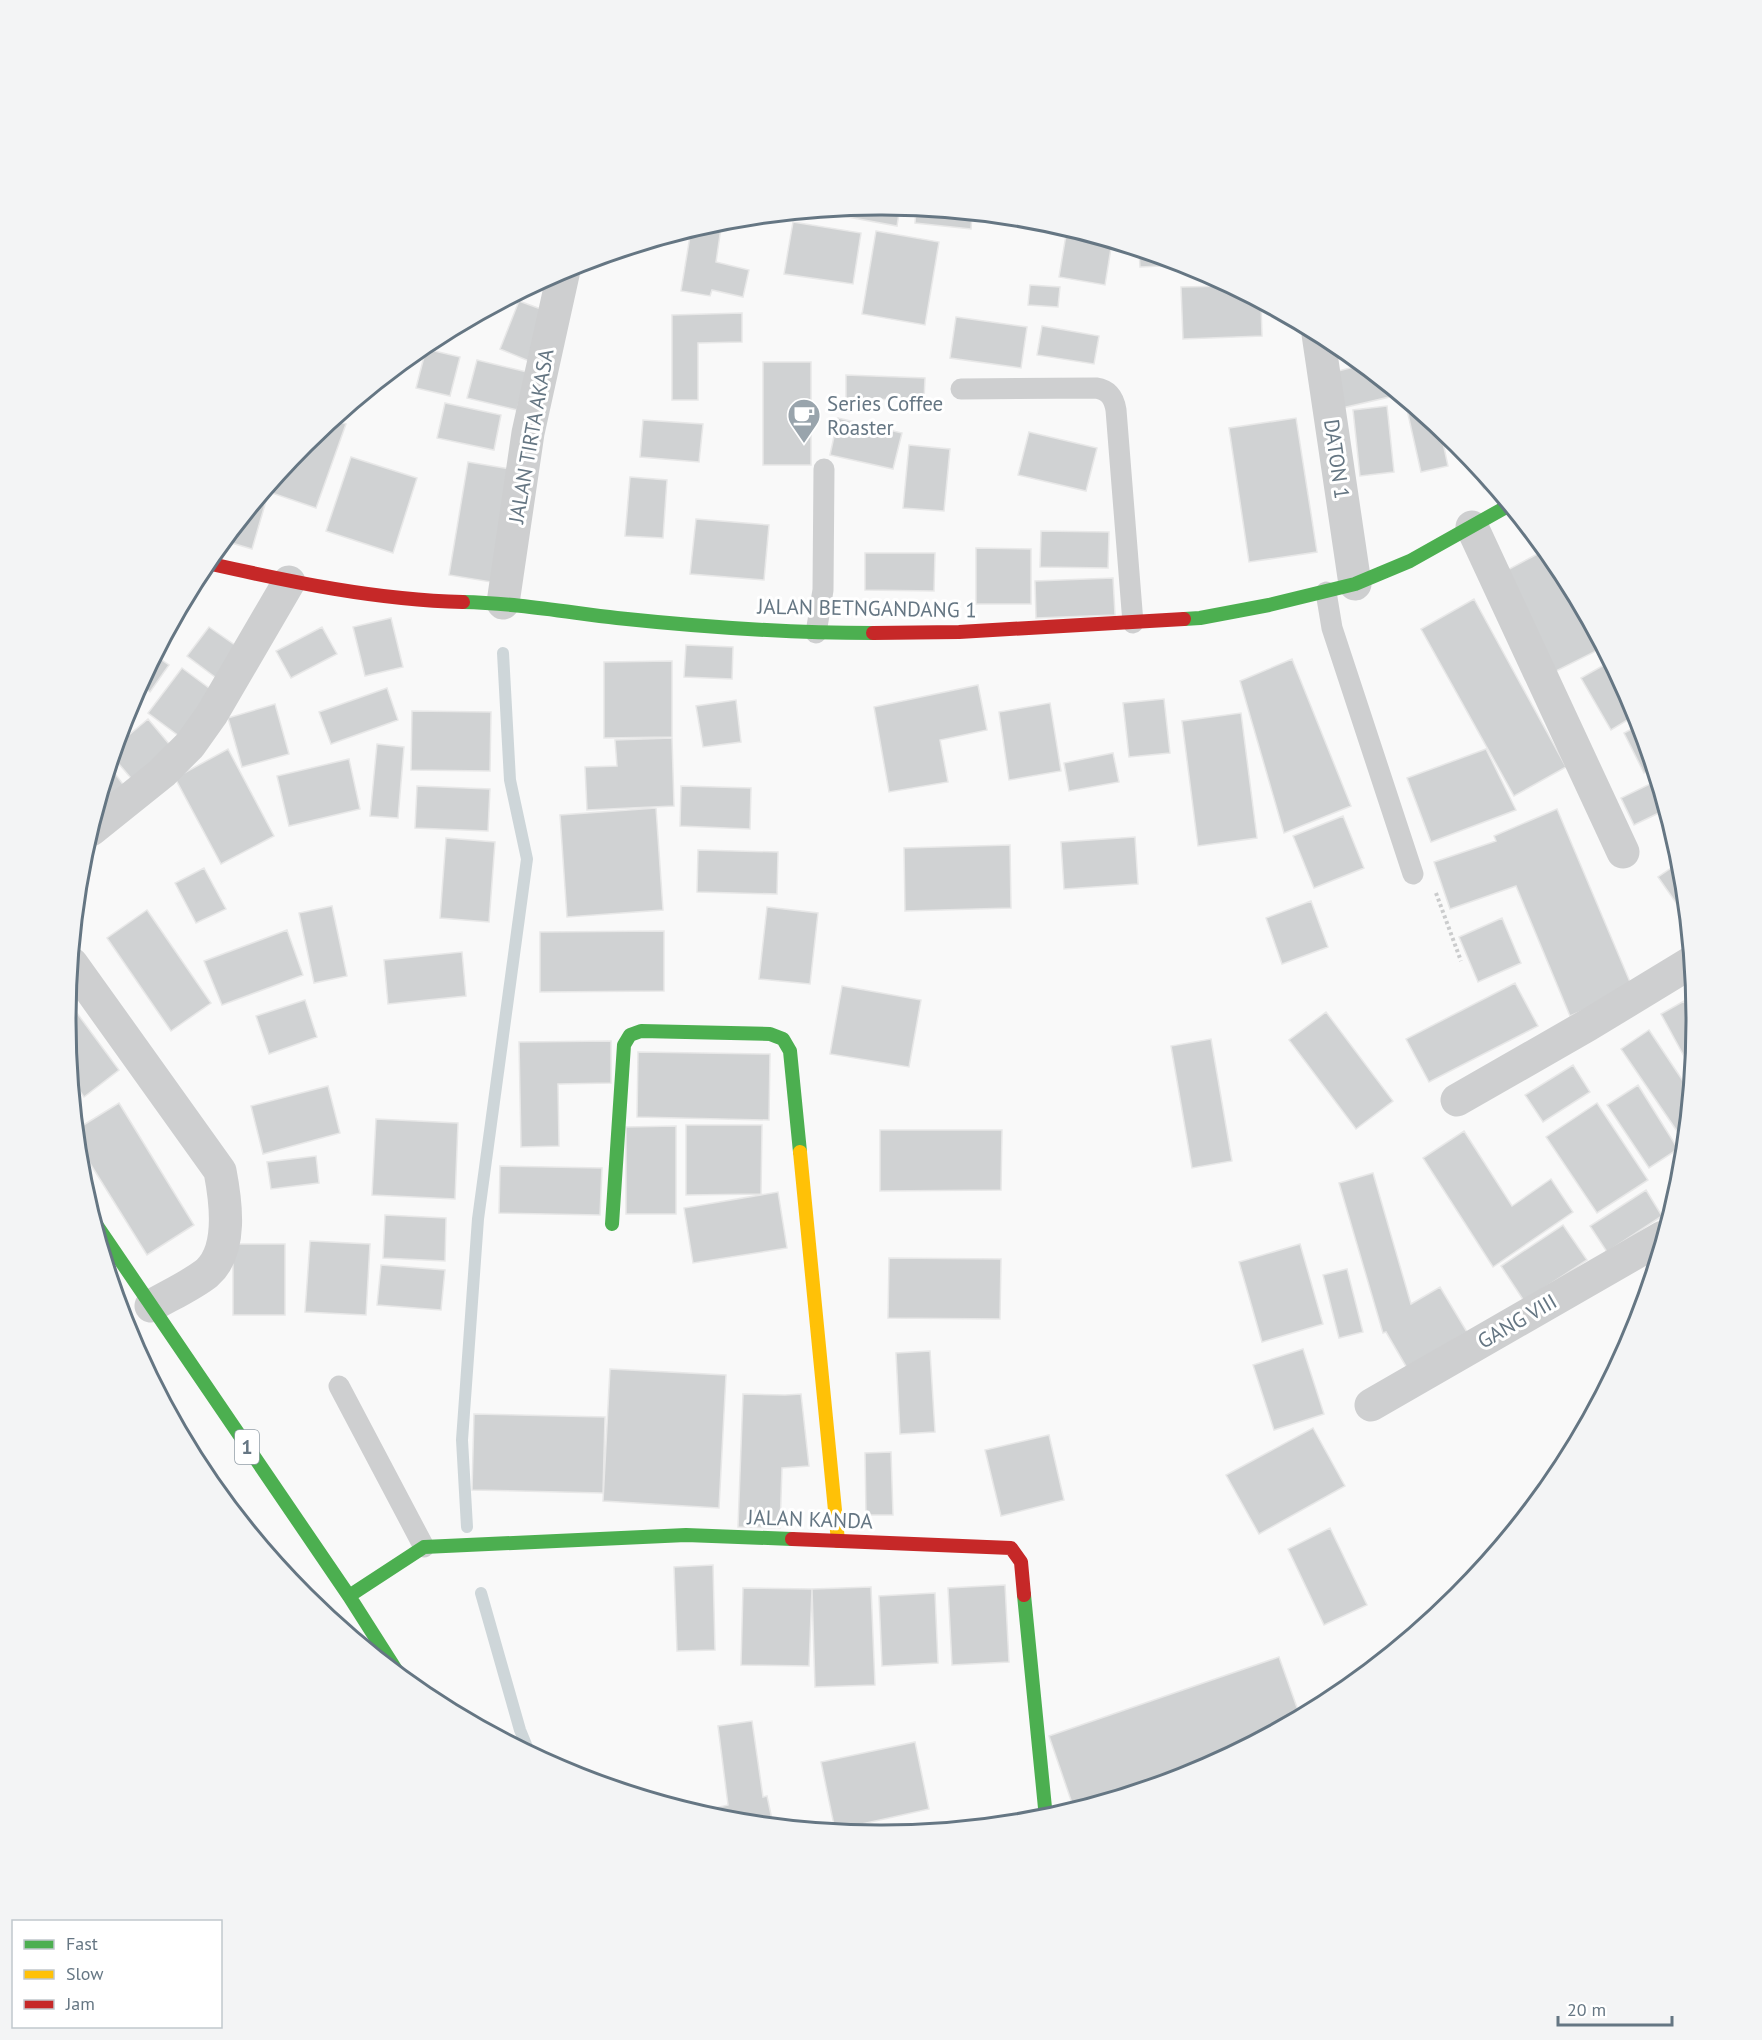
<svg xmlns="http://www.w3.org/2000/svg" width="1762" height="2040" font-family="'PT Sans',sans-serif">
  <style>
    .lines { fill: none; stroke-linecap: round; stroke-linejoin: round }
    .stream { stroke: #ced6d9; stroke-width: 12 }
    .building { fill: #d0d2d3; stroke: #e8e8e8; stroke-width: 1.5 }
    .path { stroke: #cbcccd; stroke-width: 4; stroke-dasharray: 3 3; stroke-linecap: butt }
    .lane { stroke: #cecfd0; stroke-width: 21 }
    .street { stroke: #cecfd0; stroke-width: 33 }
    .fast { stroke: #4caf50; stroke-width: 14 }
    .slow { stroke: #ffc107; stroke-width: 14 }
    .jam { stroke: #c62828; stroke-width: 14 }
    .labels { text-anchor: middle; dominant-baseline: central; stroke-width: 6; stroke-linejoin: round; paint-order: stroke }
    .shield { fill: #fff; stroke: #939fa8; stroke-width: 1.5 }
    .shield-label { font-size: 20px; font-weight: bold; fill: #657683 }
    .poi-label { font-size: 21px; fill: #657683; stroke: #fff; text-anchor: start }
    .street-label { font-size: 21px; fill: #657683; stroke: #fff }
    .rim { fill: none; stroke: #657683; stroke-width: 3 }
  </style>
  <rect width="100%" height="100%" fill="#f9f9f9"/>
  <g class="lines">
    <path class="stream" d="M 467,1527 L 462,1440 L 478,1219 L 527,859 L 510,780 L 503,653
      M 481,1593 L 520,1730 L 529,1752"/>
  </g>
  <path class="building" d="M 881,205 L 900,207 L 897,226 L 815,211 Z
    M 916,208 L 972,214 L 971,229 L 915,223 Z
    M 722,221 L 716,262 L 749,270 L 743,297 L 712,290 L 710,296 L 681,291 L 691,230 Z
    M 793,222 L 861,233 L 853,284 L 784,274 Z
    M 876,231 L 939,242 L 925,325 L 862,314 Z
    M 1066,235 L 1112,242 L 1105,285 L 1059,277 Z
    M 1139,251 L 1184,265 L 1140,267 Z
    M 1030,285 L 1060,287 L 1058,307 L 1028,305 Z
    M 1228,286 L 1261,303 L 1262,336 L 1183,339 L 1181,287 Z
    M 519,301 L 549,312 L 529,361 L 500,349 Z
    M 742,313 L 742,342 L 698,343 L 698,400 L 672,400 L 672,315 Z
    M 956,317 L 1027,327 L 1021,368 L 950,358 Z
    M 1042,326 L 1099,336 L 1094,364 L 1037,355 Z
    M 426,349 L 460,357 L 450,396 L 416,388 Z
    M 477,360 L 527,372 L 517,410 L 467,398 Z
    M 763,362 L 811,362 L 811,465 L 763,465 Z
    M 1362,365 L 1398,395 L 1342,408 L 1334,372 Z
    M 846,375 L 925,378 L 924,401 L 846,398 Z
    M 1405,401 L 1440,429 L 1448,466 L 1421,472 Z
    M 445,403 L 501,415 L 494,450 L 437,438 Z
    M 1387,406 L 1394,472 L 1360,476 L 1353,410 Z
    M 838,418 L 902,433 L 893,469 L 830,455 Z
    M 1296,418 L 1317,552 L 1249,562 L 1229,428 Z
    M 334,420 L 346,424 L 316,508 L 266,491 L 305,443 Z
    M 643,420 L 703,424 L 699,462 L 640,457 Z
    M 1029,432 L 1097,448 L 1086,491 L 1018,475 Z
    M 909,445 L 950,449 L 944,511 L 903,508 Z
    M 1467,456 L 1491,484 L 1484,489 L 1463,459 Z
    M 351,457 L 417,478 L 393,553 L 326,531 Z
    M 468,462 L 516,470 L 497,583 L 449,575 Z
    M 630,477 L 667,480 L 663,538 L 625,536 Z
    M 259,499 L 266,501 L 252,549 L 225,541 Z
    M 696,519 L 769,525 L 764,580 L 690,574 Z
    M 1041,531 L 1109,532 L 1108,568 L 1040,567 Z
    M 976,548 L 1031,549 L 1031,604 L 976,604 Z
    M 1545,550 L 1559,567 L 1602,648 L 1548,675 L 1498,575 Z
    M 865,553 L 935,553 L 934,591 L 865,590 Z
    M 1113,578 L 1115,615 L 1036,618 L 1035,581 Z
    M 1474,599 L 1566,767 L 1514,796 L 1421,629 Z
    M 391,618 L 403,667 L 365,676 L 353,627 Z
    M 209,627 L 242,650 L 219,680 L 187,656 Z
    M 322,627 L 337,654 L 291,678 L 276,651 Z
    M 686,645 L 733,647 L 732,679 L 684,677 Z
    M 156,656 L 169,665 L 150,692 L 141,685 Z
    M 1292,659 L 1351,806 L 1284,833 L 1240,681 Z
    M 672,661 L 672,737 L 604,738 L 604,662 Z
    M 1604,665 L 1634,716 L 1611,730 L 1581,678 Z
    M 182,668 L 217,694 L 183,739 L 148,713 Z
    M 978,685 L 987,730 L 940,740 L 948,782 L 889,792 L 874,707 Z
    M 387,688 L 398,720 L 331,744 L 319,712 Z
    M 1164,699 L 1170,753 L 1129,757 L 1123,703 Z
    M 132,700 L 138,709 L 125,718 L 128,708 Z
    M 736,700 L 741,742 L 703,747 L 696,706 Z
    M 1050,703 L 1061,771 L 1009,780 L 999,712 Z
    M 275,704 L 289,754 L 242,767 L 228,718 Z
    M 412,711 L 491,712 L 490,771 L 411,770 Z
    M 1241,713 L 1257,838 L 1198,846 L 1182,721 Z
    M 148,719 L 175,751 L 136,784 L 113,757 L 117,745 Z
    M 1639,725 L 1652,769 L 1644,773 L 1624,733 Z
    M 672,738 L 674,806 L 587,810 L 585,767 L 617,766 L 615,740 Z
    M 377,744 L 404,747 L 398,818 L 370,816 Z
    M 228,749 L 274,836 L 221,864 L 175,778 Z
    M 1486,749 L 1516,810 L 1431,842 L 1407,778 Z
    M 1113,753 L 1119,782 L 1069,791 L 1064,763 Z
    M 349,759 L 360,809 L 289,826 L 277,776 Z
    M 110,767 L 128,791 L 96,815 Z
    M 1656,781 L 1665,810 L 1634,825 L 1621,798 Z
    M 417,786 L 490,789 L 488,831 L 415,828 Z
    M 681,786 L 751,788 L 750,829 L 680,826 Z
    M 656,808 L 663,910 L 567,917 L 560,815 Z
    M 1557,809 L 1633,989 L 1570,1016 L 1516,886 L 1450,909 L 1434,862 L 1496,841 L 1494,836 Z
    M 1343,816 L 1364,868 L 1314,888 L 1293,836 Z
    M 1135,837 L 1138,884 L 1064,889 L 1061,842 Z
    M 446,838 L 495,842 L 489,922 L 440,918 Z
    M 1010,845 L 1011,908 L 905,911 L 904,848 Z
    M 698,850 L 778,852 L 777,894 L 697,892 Z
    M 1680,862 L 1686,917 L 1658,877 Z
    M 204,868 L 226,909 L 196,923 L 175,883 Z
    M 1311,901 L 1328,947 L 1282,964 L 1266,918 Z
    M 332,906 L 347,976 L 314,983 L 299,913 Z
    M 767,907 L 818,913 L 810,984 L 759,979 Z
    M 147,910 L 211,1003 L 171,1031 L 107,938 Z
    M 1502,918 L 1521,963 L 1478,982 L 1459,937 Z
    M 287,930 L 303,975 L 222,1005 L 204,961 Z
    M 664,931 L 664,991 L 540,992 L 540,932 Z
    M 462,952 L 466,996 L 388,1004 L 384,960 Z
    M 1515,983 L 1538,1026 L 1429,1082 L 1406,1039 Z
    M 842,986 L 921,1000 L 909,1067 L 830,1054 Z
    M 305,1000 L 317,1037 L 269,1054 L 256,1016 Z
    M 68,1001 L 119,1070 L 84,1097 L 72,1080 L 66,1020 Z
    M 1684,1001 L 1696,1022 L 1691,1069 L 1661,1014 Z
    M 1326,1012 L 1393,1101 L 1356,1129 L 1289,1040 Z
    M 1649,1030 L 1689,1090 L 1685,1135 L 1681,1137 L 1621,1049 Z
    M 1211,1039 L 1232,1161 L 1192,1168 L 1171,1046 Z
    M 611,1041 L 611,1083 L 558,1084 L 559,1146 L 521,1147 L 519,1042 Z
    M 638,1052 L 770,1054 L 769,1120 L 637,1117 Z
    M 1573,1065 L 1590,1092 L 1543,1122 L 1525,1095 Z
    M 1638,1085 L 1678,1149 L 1649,1168 L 1607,1105 Z
    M 328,1086 L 340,1133 L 263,1154 L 251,1106 Z
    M 119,1103 L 194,1225 L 147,1255 L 78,1144 L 77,1129 Z
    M 1597,1103 L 1648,1180 L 1597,1213 L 1546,1137 Z
    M 376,1119 L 458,1123 L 455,1199 L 372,1195 Z
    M 686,1125 L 762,1125 L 761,1194 L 686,1195 Z
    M 676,1126 L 676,1214 L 626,1214 L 626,1127 Z
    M 880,1130 L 1002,1130 L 1001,1190 L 880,1191 Z
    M 1464,1131 L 1512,1206 L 1551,1179 L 1573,1212 L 1493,1267 L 1423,1158 Z
    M 316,1156 L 319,1183 L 271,1189 L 267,1162 Z
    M 500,1166 L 602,1168 L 600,1215 L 499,1213 Z
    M 1373,1173 L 1411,1304 L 1440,1287 L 1467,1332 L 1407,1368 L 1386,1332 L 1383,1333 L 1339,1183 Z
    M 1646,1190 L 1662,1216 L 1607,1252 L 1590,1226 Z
    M 778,1192 L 787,1248 L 693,1263 L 684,1208 Z
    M 385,1215 L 446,1218 L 445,1261 L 383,1258 Z
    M 1563,1225 L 1587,1260 L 1524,1301 L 1501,1266 Z
    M 310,1241 L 370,1244 L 366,1315 L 305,1312 Z
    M 233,1244 L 285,1244 L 285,1315 L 233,1315 Z
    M 1300,1244 L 1323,1324 L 1262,1342 L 1239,1262 Z
    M 889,1258 L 1001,1259 L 1000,1319 L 888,1318 Z
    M 381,1265 L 445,1270 L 441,1310 L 377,1305 Z
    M 1347,1269 L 1363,1332 L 1339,1338 L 1323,1275 Z
    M 1303,1349 L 1324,1414 L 1274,1430 L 1253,1365 Z
    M 930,1351 L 935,1432 L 900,1434 L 896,1353 Z
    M 610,1369 L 726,1375 L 719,1508 L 603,1501 Z
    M 743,1394 L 785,1395 L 801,1394 L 809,1466 L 782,1468 L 780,1528 L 738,1527 Z
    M 474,1414 L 605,1417 L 603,1493 L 472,1490 Z
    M 1313,1428 L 1345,1486 L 1259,1534 L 1226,1475 Z
    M 1049,1435 L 1064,1500 L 1001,1516 L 985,1450 Z
    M 891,1452 L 893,1515 L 866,1515 L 865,1453 Z
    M 1330,1528 L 1367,1605 L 1324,1625 L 1288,1549 Z
    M 713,1565 L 715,1650 L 677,1651 L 674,1567 Z
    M 1005,1585 L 1009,1662 L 952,1665 L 948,1588 Z
    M 871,1587 L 875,1685 L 815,1687 L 812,1589 Z
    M 743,1588 L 812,1589 L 809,1666 L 741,1665 Z
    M 935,1593 L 938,1663 L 882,1666 L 879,1596 Z
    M 1279,1657 L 1300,1716 L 1206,1766 L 1074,1809 L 1049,1736 Z
    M 752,1721 L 763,1797 L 767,1796 L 773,1824 L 722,1819 L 698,1812 L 728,1805 L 718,1726 Z
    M 915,1742 L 929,1809 L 835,1830 L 821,1762 Z"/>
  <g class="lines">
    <path class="path" d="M 1436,893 L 1461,961"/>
    <path class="lane" d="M 961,389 L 1096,388 C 1109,390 1114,398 1116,410 L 1133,623
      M 1326,592 L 1332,628 L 1413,874
      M 816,633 L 823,590 L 824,469
      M 339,1386 L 424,1547"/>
    <path class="street" d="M 1318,334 L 1355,584
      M 1472,527 L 1623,852
      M 503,603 L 528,433 L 564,270
      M 91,830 L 162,773 L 190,745 L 212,714 L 289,582
      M 72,964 L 220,1171 C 226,1202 233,1250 207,1273 C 192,1285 168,1296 151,1306
      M 1457,1100 L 1588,1025 L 1690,963
      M 1371,1405 L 1663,1237"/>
    <path class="fast" d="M 463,602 C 515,603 566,612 617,618 C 702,627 788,633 873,633
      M 1184,619 L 1200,618 L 1269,605 L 1355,584 L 1410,561 L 1508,506
      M 95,1223 L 349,1596 L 398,1673
      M 612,1224 L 624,1045 L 630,1035 L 641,1031 L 770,1034 L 783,1039 L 790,1051 L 800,1152
      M 1024,1595 L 1046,1818
      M 349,1596 L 424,1547 L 686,1535 L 792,1539"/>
    <path class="slow" d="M 800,1152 L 838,1541"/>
    <path class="jam" d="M 207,563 C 291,582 377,600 463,602
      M 873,633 L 959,632 L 1184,619
      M 792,1539 L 1011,1548 L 1021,1562 L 1024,1595"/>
  </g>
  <defs>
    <symbol id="cafe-pin" viewBox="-11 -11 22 30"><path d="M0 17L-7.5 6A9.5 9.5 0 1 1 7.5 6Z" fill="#99a4ac" stroke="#fff"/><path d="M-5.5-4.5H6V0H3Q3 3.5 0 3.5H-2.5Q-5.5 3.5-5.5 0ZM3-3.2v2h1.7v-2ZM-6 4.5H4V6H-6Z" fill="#fff"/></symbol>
  </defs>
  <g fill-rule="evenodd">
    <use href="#cafe-pin" x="785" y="396" width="38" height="52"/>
  </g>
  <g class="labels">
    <rect class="shield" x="235" y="1430" width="24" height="34" rx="4.5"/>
    <g class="shield-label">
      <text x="247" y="1447">1</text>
    </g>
    <g class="poi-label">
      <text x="827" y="403">Series Coffee<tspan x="827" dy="24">Roaster</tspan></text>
    </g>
    <g class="street-label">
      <text transform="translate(531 436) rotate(-80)">JALAN TIRTA AKASA</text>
      <text transform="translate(1337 459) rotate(82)">DATON 1</text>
      <text transform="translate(867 608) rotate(1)">JALAN BETNGANDANG 1</text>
      <text transform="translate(1517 1321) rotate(-30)">GANG VIII</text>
      <text transform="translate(810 1519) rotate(2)">JALAN KANDA</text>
    </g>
  </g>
  <path d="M0 0H1762V2040H0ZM880 215H882A804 804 0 0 1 1686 1019V1021A804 804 0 0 1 882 1825H880A804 804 0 0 1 76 1021V1019A804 804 0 0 1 880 215Z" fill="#f3f4f5" fill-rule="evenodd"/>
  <path class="rim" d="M880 215H882A804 804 0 0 1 1686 1019V1021A804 804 0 0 1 882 1825H880A804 804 0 0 1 76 1021V1019A804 804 0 0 1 880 215Z"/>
  <rect x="12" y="1920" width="210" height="108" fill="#ffffff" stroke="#c1c8cd" stroke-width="1.5"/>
  <rect x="24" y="1940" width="30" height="9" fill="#4caf50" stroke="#c1c8cd" stroke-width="1.5"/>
  <text x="66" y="1950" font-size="18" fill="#657683">Fast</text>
  <rect x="24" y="1970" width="30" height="9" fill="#ffc107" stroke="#c1c8cd" stroke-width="1.5"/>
  <text x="66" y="1980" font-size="18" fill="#657683">Slow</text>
  <rect x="24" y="2000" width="30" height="9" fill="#c62828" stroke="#c1c8cd" stroke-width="1.5"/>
  <text x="66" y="2010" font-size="18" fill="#657683">Jam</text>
  <path d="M1558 2016v9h114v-9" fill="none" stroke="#657683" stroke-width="3"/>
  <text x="1567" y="2016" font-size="18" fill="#657683" stroke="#ffffff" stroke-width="4.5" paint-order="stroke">20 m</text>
</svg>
